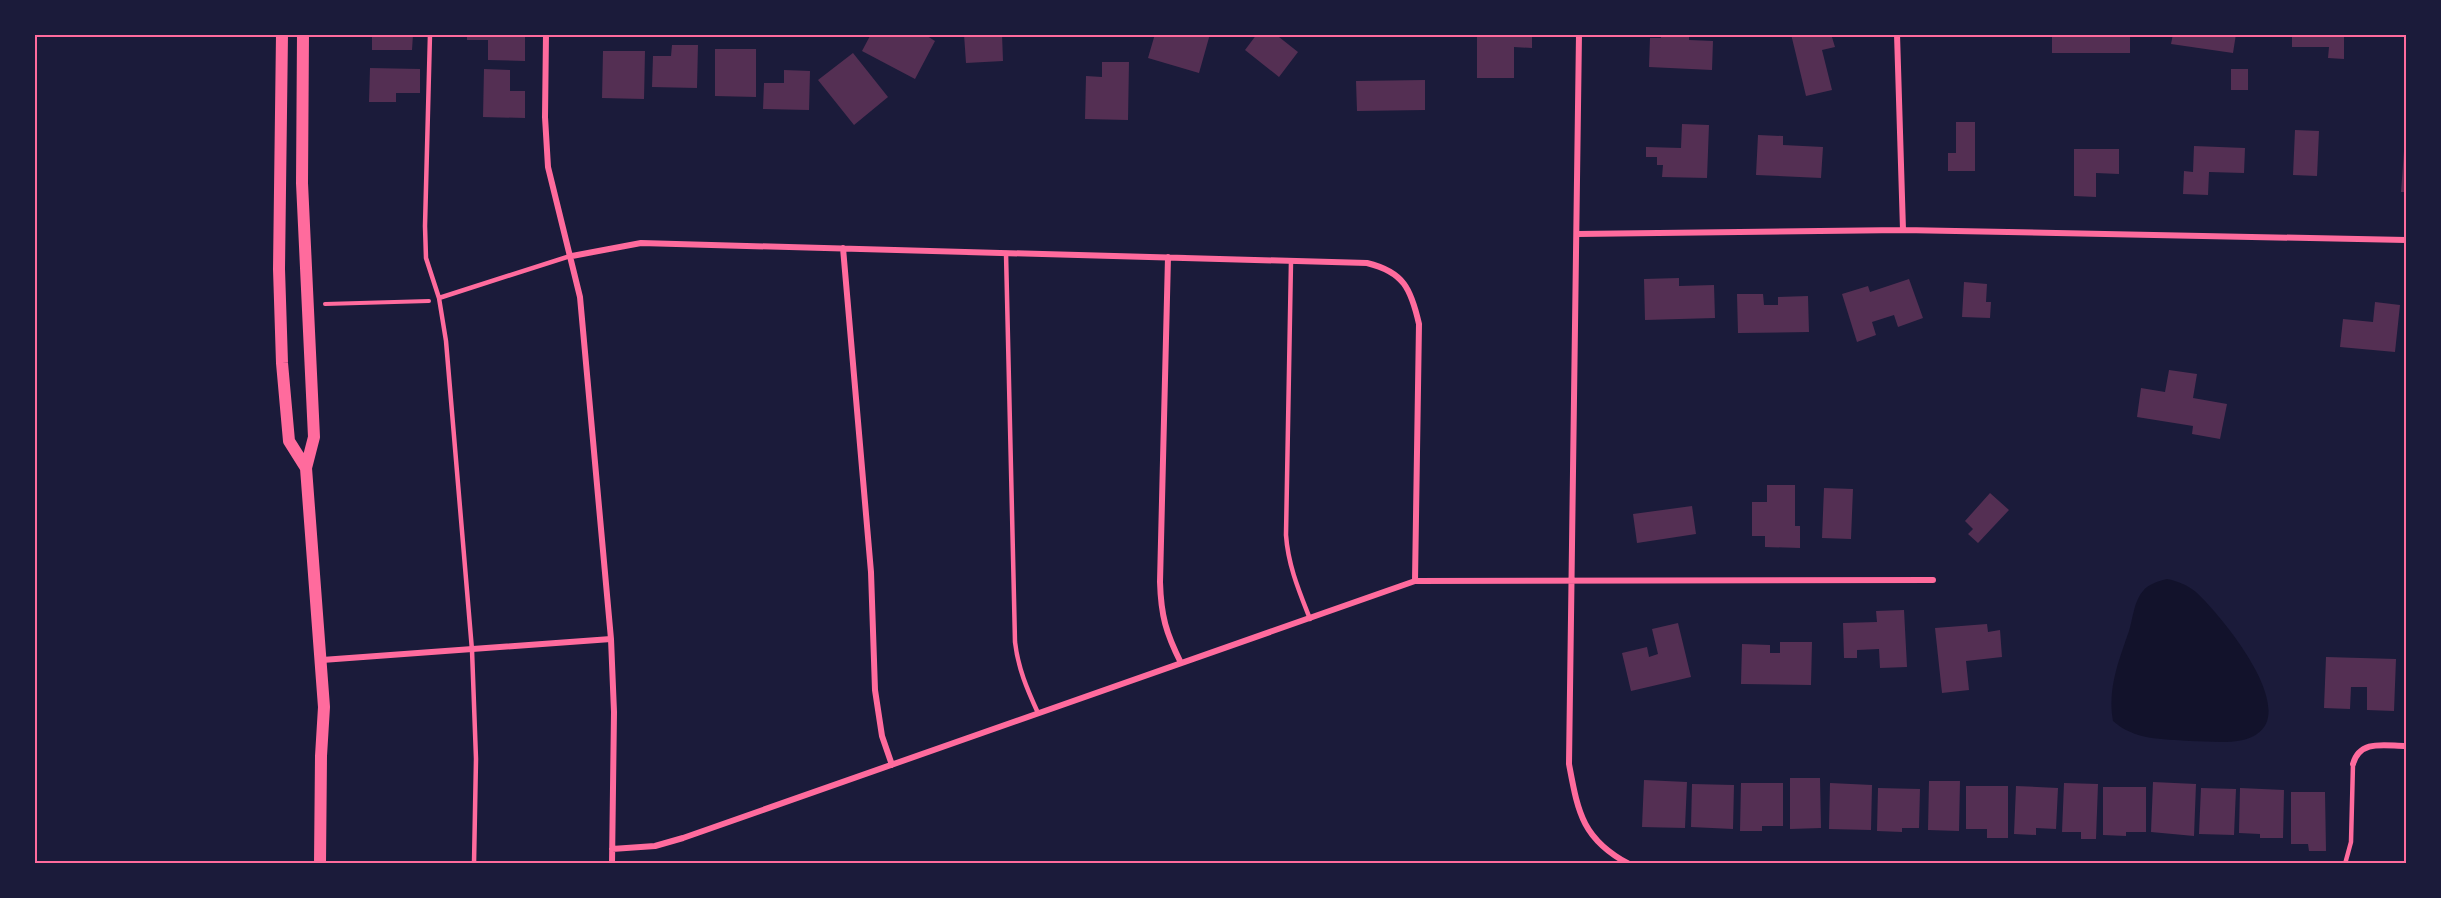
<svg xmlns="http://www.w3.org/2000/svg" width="2441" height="898" font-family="Mulish,sans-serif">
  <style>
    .water { fill: #12122b }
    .building { fill: #542f53 }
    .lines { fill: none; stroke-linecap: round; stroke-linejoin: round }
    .path { stroke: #ff6b9d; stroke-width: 4 }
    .service { stroke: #ff6b9d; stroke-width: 4.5 }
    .minor { stroke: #ff6b9d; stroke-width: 6 }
    .secondary { stroke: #ff6b9d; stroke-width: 12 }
    .neatline { fill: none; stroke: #ff6b9d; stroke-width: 2 }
  </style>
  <rect width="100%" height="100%" fill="#1b1b3a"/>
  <path class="water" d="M 2167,579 C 2178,581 2187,585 2196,592 C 2219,613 2298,707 2257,734 C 2240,746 2210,741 2190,741 C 2162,739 2134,740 2113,721 C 2107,689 2119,660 2129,631 C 2133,618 2134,601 2143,591 C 2148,584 2159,581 2167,579 Z"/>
  <path class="building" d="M 372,34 L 413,34 L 412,50 L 372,50 Z
    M 467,34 L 525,34 L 525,61 L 488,60 L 488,40 L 467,40 Z
    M 871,34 L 924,34 L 935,41 L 915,79 L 862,51 Z
    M 964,34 L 1002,34 L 1003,61 L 966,63 Z
    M 1155,34 L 1210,34 L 1199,73 L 1148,58 Z
    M 1257,34 L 1282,34 L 1279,37 L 1298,52 L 1279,77 L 1245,50 Z
    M 1477,34 L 1532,34 L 1532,48 L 1514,47 L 1514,78 L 1477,78 Z
    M 1661,34 L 1689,34 L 1689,40 L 1713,41 L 1712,70 L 1649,67 L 1650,38 L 1661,38 Z
    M 1791,34 L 1831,34 L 1835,47 L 1822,50 L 1832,90 L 1806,96 Z
    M 2052,34 L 2130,34 L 2130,53 L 2052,53 Z
    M 2173,34 L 2236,34 L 2233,53 L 2171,44 Z
    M 2292,34 L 2344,34 L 2344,59 L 2328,58 L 2329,47 L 2292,47 Z
    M 672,45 L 698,45 L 697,88 L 652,87 L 653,56 L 671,56 Z
    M 715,49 L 756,49 L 756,97 L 715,96 Z
    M 603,51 L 645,51 L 644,99 L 602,98 Z
    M 853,53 L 888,97 L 854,125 L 818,80 Z
    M 1102,62 L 1129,62 L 1128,120 L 1085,119 L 1086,76 L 1102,77 Z
    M 370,68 L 420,69 L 420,93 L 396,93 L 396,102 L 369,102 Z
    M 484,69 L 510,70 L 510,91 L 525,91 L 525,118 L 483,117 Z
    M 2231,69 L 2248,69 L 2248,90 L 2231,90 Z
    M 784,70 L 810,71 L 809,110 L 763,109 L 764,83 L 784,83 Z
    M 1425,80 L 1425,110 L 1357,111 L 1356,81 Z
    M 1956,122 L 1975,122 L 1975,171 L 1948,171 L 1948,153 L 1956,153 Z
    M 1682,124 L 1709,125 L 1707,178 L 1662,177 L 1663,165 L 1657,165 L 1657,157 L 1646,157 L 1646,147 L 1681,148 Z
    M 2295,130 L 2319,131 L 2317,176 L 2293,175 Z
    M 1758,135 L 1783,136 L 1783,145 L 1823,147 L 1821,178 L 1756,175 Z
    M 2194,146 L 2245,148 L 2244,173 L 2209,172 L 2208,195 L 2183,194 L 2184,171 L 2193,172 Z
    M 2074,149 L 2119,149 L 2119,174 L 2096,173 L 2096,197 L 2074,196 Z
    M 2404,151 L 2406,152 L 2406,192 L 2401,192 Z
    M 1679,278 L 1679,286 L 1714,285 L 1715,318 L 1645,320 L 1644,279 Z
    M 1909,279 L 1923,318 L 1898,327 L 1894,315 L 1872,322 L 1876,335 L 1857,342 L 1842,294 L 1868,286 L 1870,292 Z
    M 1964,282 L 1987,284 L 1986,302 L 1991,302 L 1990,318 L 1962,317 Z
    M 1737,294 L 1763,294 L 1764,305 L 1778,305 L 1778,297 L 1808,296 L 1809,332 L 1738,333 Z
    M 2375,302 L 2400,305 L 2395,352 L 2340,347 L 2343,319 L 2373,322 Z
    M 2169,370 L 2197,374 L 2193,398 L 2227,404 L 2220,439 L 2192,434 L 2193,426 L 2137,417 L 2141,388 L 2165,392 Z
    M 1767,485 L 1795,485 L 1795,526 L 1800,526 L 1800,548 L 1765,547 L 1765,536 L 1752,536 L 1752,502 L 1767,502 Z
    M 1824,488 L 1853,489 L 1851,539 L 1822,538 Z
    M 1990,493 L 2009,510 L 1978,543 L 1968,534 L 1973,529 L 1965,521 Z
    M 1692,506 L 1696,534 L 1637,543 L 1633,514 Z
    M 1904,610 L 1907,667 L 1880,668 L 1879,649 L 1857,650 L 1857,658 L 1844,658 L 1843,623 L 1877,622 L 1876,611 Z
    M 1678,623 L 1691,677 L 1631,691 L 1622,653 L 1647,647 L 1649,657 L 1658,654 L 1652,629 Z
    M 1987,624 L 1988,632 L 2000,630 L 2002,657 L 1966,661 L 1969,690 L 1942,693 L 1935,628 Z
    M 1780,642 L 1812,642 L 1811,685 L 1741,684 L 1742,644 L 1770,645 L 1770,653 L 1780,653 Z
    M 2326,657 L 2396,659 L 2394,711 L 2367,710 L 2367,687 L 2351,687 L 2350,709 L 2324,708 Z
    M 1790,778 L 1820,778 L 1821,828 L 1790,829 Z
    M 1644,780 L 1687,782 L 1685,828 L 1642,827 Z
    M 1929,781 L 1960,781 L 1959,831 L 1928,830 Z
    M 2153,782 L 2196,784 L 2194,836 L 2151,832 Z
    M 1741,783 L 1783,783 L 1783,826 L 1762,826 L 1762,831 L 1740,831 Z
    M 1830,783 L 1872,785 L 1871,830 L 1829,829 Z
    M 2064,783 L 2098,784 L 2096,839 L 2081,839 L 2081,832 L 2062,832 Z
    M 1692,784 L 1734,785 L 1733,829 L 1691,827 Z
    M 1966,786 L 2008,786 L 2008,838 L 1987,838 L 1987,829 L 1966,829 Z
    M 2016,786 L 2058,788 L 2056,829 L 2036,828 L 2036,835 L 2014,834 Z
    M 2103,787 L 2146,787 L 2146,832 L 2126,832 L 2126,836 L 2103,835 Z
    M 1878,788 L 1920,789 L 1919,828 L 1902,828 L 1902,832 L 1877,831 Z
    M 2201,788 L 2236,789 L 2234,835 L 2199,834 Z
    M 2240,788 L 2284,790 L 2283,838 L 2260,838 L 2260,834 L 2239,833 Z
    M 2291,792 L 2325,792 L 2326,851 L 2309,851 L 2308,844 L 2291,844 Z"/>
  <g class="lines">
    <path class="path" d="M 325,304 L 429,301"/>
    <path class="service" d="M 430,34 L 425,226 L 426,258 L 439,298 L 446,341 L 472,650 L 476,759 L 474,864
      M 1006,253 L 1015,642 C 1018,668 1027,689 1038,713
      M 1291,261 L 1286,535 C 1288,565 1299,591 1310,619
      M 439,298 L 570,256
      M 2345,864 L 2351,842 L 2353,764"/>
    <path class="minor" d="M 546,34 L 545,117 L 548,167 L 580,297 L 611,639 L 614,712 L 612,864
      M 1579,34 L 1569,764 C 1578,812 1582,839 1629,864
      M 1897,34 L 1903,230
      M 1577,234 L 1903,230 L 2406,240
      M 843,248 L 871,572 L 875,690 L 882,736 L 892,765
      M 572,256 L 641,243 L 1367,263 C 1404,272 1411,289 1419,324 L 1415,581
      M 1168,257 L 1160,582 C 1161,616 1166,633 1181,663
      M 322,660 L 611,639
      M 2353,764 C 2360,739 2385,746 2406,746
      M 612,849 L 655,846 L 683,838 L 1415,581 L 1933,580"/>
    <path class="secondary" d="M 282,34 L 279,269 L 282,363 L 289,441 L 306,468
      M 303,34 L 302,183 L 314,437 L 306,468 L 324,707 L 321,756 L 320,864"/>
  </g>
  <rect width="2441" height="898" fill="none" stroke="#1b1b3a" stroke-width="72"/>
  <rect x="36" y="36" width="2369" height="826" class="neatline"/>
</svg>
